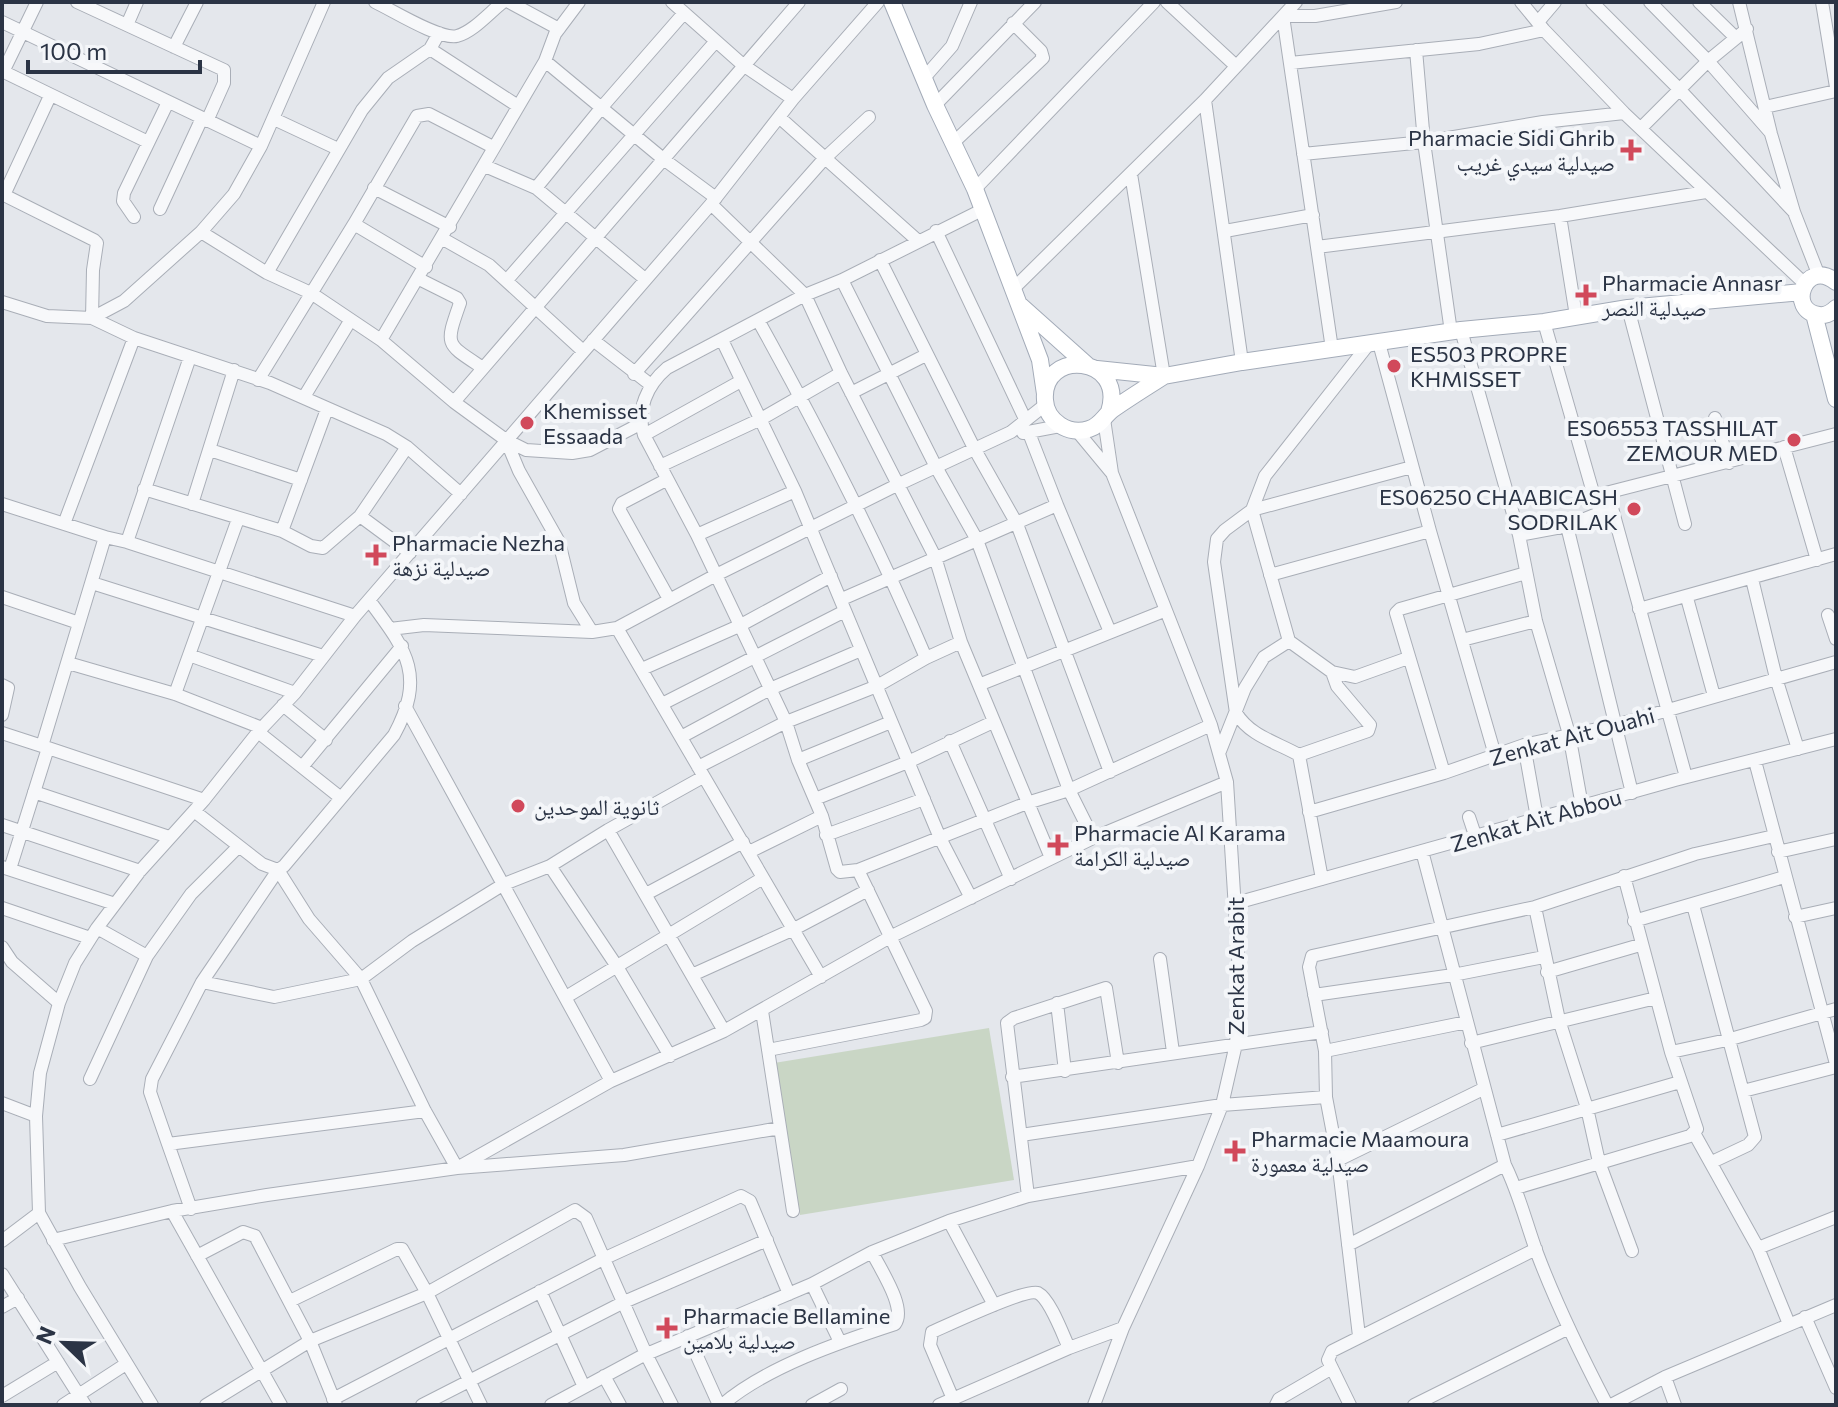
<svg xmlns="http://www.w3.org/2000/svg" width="1838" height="1407" font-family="Commissioner,'Noto Naskh Arabic',sans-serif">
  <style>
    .green { fill: #c9d6c5 }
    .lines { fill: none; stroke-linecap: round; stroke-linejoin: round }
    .minor-casing { stroke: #a9aeb7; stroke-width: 14 }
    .major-casing { stroke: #a3abb8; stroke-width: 18 }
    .minor { stroke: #f7f8fa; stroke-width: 12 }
    .major { stroke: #fff; stroke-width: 16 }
    .poi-dot { fill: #d1495b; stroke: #f4f6f9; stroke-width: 3 }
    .labels { text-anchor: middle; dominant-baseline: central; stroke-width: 8; stroke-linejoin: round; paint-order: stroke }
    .poi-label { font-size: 22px; fill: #2b3445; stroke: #f4f6f9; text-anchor: start }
    .street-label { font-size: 22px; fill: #2b3445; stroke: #f4f6f9 }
  </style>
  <rect width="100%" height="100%" fill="#e4e7ec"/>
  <path class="green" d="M 989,1028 L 1014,1180 L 800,1215 L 774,1063 Z"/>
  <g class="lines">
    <defs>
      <path id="minor" d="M 77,2 L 224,70 L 224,83 L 207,121
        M 375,2 C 392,10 440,40 457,36 C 473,32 490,12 503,2
        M 509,2 L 559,29
        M 672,2 L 743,65 L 793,99
        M 1167,2 L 1236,66
        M 1521,2 L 1544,30 L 1624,113 L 1805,284
        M 1592,2 L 1680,90 L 1794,212
        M 1650,2 L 1708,61 L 1770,132
        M 1699,2 L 1736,38
        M 1739,2 L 1771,134 L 1794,212 L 1819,276
        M 1822,2 L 1836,87
        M 2,22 L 261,146
        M 1538,22 L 1555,2
        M 127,25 L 137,2
        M 174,47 L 197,2
        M 430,49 L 518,106
        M 1416,50 L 1424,142 L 1451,332
        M 545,61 L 555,34 L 579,2
        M 1290,63 L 1479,44 L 1544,30
        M 2,71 L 148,142
        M 3,72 L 37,2
        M 924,78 L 952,46 L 971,2
        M 1205,100 L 1242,362
        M 935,105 L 1035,2
        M 1765,107 L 1836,91
        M 779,117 L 917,240
        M 274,119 L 338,149
        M 1642,127 L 1708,61 L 1747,29
        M 953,143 L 1043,58 L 1041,51 L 1013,23
        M 1303,154 L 1424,142 L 1543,122 L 1624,113
        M 485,166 L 536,188 L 645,279
        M 1131,174 L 1164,376
        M 374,188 L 450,227
        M 536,188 L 602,107 L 684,13
        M 975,189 L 1154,2
        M 2,194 L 94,240 L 97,243 L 93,270 L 92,318 L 134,338 L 270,383 L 386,434 L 407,447 L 461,494
        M 4,195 L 50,96
        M 711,204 L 805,295 L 841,373 L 935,557 L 961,642 L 1051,858
        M 160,209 L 202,118
        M 1560,216 L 1576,316
        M 134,217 L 123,201 L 124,193 L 168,102
        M 354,224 L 426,267
        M 936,231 L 1025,419
        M 1225,231 L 1313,215
        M 201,232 L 267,273 L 311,293 L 381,340 L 454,402 L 506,440 L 526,450 L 572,453 L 590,450 L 640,424
        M 443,239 L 489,265 L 583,351
        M 1317,247 L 1560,216 L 1706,192
        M 880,260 L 974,448 L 1017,524 L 1110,772
        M 267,273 L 362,110 L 388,78 L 430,49 L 439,33
        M 419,279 L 457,298 L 460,303 C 445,346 445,343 483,368
        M 507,280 L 716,41
        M 842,280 L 936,467 L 977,540 L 1069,790 L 1093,838
        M 1012,290 L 1205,100 L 1296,2
        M 2,302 L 47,316 L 92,318 L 124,301 L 201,232 L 234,194 L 261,146 L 324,2
        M 1628,308 L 1685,524
        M 758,320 C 819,430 877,542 926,658
        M 1544,322 L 1594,496 L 1612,508 L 1686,777
        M 1461,330 L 1519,535 L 1536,621 L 1569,734 L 1582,806
        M 381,340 L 545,61 L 662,158 L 716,198
        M 593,340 L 651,385
        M 722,340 L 795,491 L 940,838 L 971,898
        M 1379,343 L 1430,531 L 1495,755
        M 1368,345 L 1265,476 L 1252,510 L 1289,641 L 1332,672 L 1355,677 L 1408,658
        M 1332,349 L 1283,16 L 1315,16 L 1396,2
        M 634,374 L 824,159 L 869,117
        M 258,380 L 354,224 L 417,116 L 429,114 L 493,147
        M 851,393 L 926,355
        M 304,397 L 350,321
        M 454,402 L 799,2
        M 1715,418 L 1729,463
        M 1077,431 L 1111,472
        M 1023,433 L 1060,426
        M 1029,433 L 1057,505
        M 644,435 L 741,381
        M 506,440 L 519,471 L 559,542 L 574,603 L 592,632
        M 1784,447 L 1817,560
        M 210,450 L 301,480
        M 660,466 L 761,419 L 841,373
        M 666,480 L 622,503 L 619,509 L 669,599
        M 144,489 L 282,531 L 311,546 L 323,548 L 360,516 L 407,447
        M 1594,496 L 1836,434
        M 2,504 L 105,537
        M 192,504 L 234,370
        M 360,516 L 410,553
        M 64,524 L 134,338
        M 1567,526 L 1632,793
        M 282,531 L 327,409
        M 697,535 L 795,491
        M 1519,535 L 1567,526 L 1612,508
        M 127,542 L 190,357
        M 1270,575 L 1430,531
        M 1752,579 L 1776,678 L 1798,749
        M 92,583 L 323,656
        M 2,597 L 79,623
        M 1687,598 L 1714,696
        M 842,599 L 1057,505 L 1110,632
        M 1639,609 L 1836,554
        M 1828,615 L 1836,639
        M 617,628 L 821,977
        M 390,629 L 424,625 L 592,632 L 617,628 L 716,575 L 897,485 L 1011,432 L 1045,405
        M 1462,640 L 1536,621
        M 189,655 L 295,693
        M 68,663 L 175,694 L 262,728
        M 642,669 L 739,626 L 831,576
        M 1332,672 L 1337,686 L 1370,725 L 1368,731 L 1299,755 C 1276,742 1250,736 1236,713 L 1214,562 L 1217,539 L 1225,530 L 1252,510 L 1412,467
        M 981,684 L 1164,611
        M 2,685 L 8,688 L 2,715
        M 175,694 L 238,519
        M 662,704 L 845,611
        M 283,705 L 326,740
        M 405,706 L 611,1081
        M 258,732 L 341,798
        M 2,733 L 42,746
        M 681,737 L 770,689 L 861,650
        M 950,741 L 1011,879
        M 1524,745 L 1537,818
        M 1220,751 L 1245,688 L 1264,657 L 1289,641
        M 1299,755 L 1322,879
        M 798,760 L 891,722
        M 1755,761 L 1836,1064
        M 302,767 L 402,646
        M 698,767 L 786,722 L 877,686 L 926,658 L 961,642
        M 1444,773 L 1396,613 L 1400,609 L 1526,573
        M 34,792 L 169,837
        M 815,799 L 908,762 L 993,722
        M 204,800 L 42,746 L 105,537 L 127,542 L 355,616
        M 194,811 L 262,864 L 278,870 L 284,866 L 394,735 C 427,674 405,649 369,600
        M 1309,812 L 1444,773 L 1524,745 L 1616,725 L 1836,662
        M 1469,817 L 1476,838
        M 2,825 L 140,871
        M 608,830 L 724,1031
        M 826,835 L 924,799
        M 1422,851 L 1505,1165 C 1519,1193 1526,1223 1537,1253 C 1557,1306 1581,1355 1607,1405
        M 749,852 L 822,816
        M 1778,852 L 1836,839
        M 550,866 L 616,965 L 670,1056
        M 2,867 L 115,904
        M 10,869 L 48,748
        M 858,870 L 1027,803 L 1069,790 L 1211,725
        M 646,894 L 743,842
        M 1236,903 L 1675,780 L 1836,739
        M 1693,905 L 1755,1137 L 1748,1145 L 1712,1162
        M 1535,907 L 1559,1020 L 1587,1108 L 1599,1162 L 1632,1251
        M 2,908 L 90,938
        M 1795,917 L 1836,908
        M 1634,921 L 1784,877
        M 97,928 L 147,956
        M 2,947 L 12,962 L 59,1003
        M 1160,959 L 1173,1052
        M 1547,972 L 1640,945
        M 692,975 L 794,929 L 868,890
        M 202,982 L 274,997 L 361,979 L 425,1111 L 457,1168 L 611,1081 L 724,1031 L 892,936 L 1093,838 L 1227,782
        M 1314,995 L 1453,975 L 1544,957
        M 566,997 L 763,878
        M 1057,1003 L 1065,1071
        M 762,1011 L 793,1211
        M 1471,1043 L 1656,998
        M 768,1050 L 921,1020 L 925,1018 L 926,1011 L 858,870 L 840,872 L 837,869 L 822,816 L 798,760 L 786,722 L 697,535 L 644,435 C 636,410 647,385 667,368 L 805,295 L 842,280 L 982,210
        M 1325,1051 L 1467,1022
        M 1671,1052 L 1727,1040 L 1836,1009
        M 1012,1077 L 1322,1032
        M 90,1079 L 147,956 L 191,894 L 239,846
        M 1743,1091 L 1836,1067
        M 2,1103 L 36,1116
        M 1694,1133 L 1758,1248 L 1789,1324
        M 1021,1135 L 1222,1105 L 1326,1097
        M 1497,1135 L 1680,1082
        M 168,1144 L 150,1092 L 152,1079 L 202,982 L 278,870 L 309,919 L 361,979 L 412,941 L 504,884 L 550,866 L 608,830 L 703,777
        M 1338,1160 L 1483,1089
        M 1516,1188 L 1690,1136 L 1697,1129 L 1671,1052 L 1624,876
        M 1028,1196 L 1007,1023 L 1014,1018 L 1106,988 L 1118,1063
        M 191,1209 L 168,1144 L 425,1111
        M 172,1211 L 281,1405
        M 949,1221 L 994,1305
        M 53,1240 L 172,1211 L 267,1195 L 457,1168 L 624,1155 L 780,1128
        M 2,1241 L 39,1213
        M 1348,1245 L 1505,1165
        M 1758,1248 L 1836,1217
        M 197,1256 L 243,1232 L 255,1236 L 310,1341 L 336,1405
        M 2,1274 L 85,1405
        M 812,1284 L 840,1342
        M 540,1291 L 584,1387
        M 290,1301 L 397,1249 L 402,1249 L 427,1293 L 481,1405
        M 2,1307 L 18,1298
        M 1805,1317 L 1836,1388
        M 688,1336 L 719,1405
        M 1359,1336 L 1338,1160 L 1326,1097 L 1325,1051 L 1309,967 L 1312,956 L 1535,907 L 1695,854 L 1774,836
        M 604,1376 L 620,1405
        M 1665,1377 L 1675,1405
        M 2,1396 L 58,1362
        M 333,1399 L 603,1259 L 741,1196 L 750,1201 L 789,1294
        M 953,1399 L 930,1345 L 932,1332 C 948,1325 1026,1288 1038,1293 C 1050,1299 1063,1335 1069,1348
        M 63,1405 L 126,1364
        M 152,1405 L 80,1287 L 39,1213 L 36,1116 L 40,1073 L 59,1003 L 75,963 L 97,928 L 140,871 L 204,800 L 258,732 L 295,693 L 355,616 L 711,204 L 793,99 L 878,2
        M 206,1405 L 310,1341 L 427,1293 L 575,1210 L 586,1218 L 646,1354 L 672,1405
        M 422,1405 L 624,1302 L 767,1240
        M 551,1405 L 642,1356 L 812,1284 L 872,1252 L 949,1221 L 1028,1196 L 1198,1166
        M 722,1405 C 766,1367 840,1342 895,1324 C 907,1308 880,1269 872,1252
        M 812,1405 L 841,1389
        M 939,1405 L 1069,1348 L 1123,1328
        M 1094,1405 L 1123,1328 L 1198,1166 L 1222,1105 L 1236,1044 L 1240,989 L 1227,782 L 1211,725 L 1112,473 L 1104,419
        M 1276,1405 L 1279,1399 L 1332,1368
        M 1350,1405 L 1328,1360 L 1332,1351 L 1536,1249
        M 1414,1405 L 1567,1329
        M 1611,1405 L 1665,1377 L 1836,1305"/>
      <path id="major" d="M 892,2 L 935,105 L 975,189 L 1040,360 L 1045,394
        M 1836,282 C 1805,257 1786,311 1819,315 C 1826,316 1831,313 1836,308
        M 1021,306 L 1087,365
        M 1814,314 L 1836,399
        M 1097,369 L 1164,376 L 1242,362 L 1461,330 L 1544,322 L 1628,308 L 1802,292
        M 1109,412 C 1127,355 1041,348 1045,400 C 1046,421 1069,436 1089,429 C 1100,426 1104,416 1112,410 C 1129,398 1147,387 1164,376"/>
    </defs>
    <use href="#minor" class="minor-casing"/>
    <use href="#major" class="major-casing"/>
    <use href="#minor" class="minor"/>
    <use href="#major" class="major"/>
  </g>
  <g class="poi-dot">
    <path d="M1627 138h8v8h8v8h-8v8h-8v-8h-8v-8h8z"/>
    <path d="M1582 283h8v8h8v8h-8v8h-8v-8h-8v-8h8z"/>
    <circle cx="1394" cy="366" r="8"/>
    <circle cx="527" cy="423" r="8"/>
    <circle cx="1794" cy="440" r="8"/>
    <circle cx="1634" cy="509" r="8"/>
    <path d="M372 543h8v8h8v8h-8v8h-8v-8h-8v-8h8z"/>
    <circle cx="518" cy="806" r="8"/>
    <path d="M1054 833h8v8h8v8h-8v8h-8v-8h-8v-8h8z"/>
    <path d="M1231 1139h8v8h8v8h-8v8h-8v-8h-8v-8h8z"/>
    <path d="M663 1316h8v8h8v8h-8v8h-8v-8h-8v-8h8z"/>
  </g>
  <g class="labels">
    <g class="poi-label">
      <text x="1615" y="137" text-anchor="end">Pharmacie Sidi Ghrib<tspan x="1615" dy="25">صيدلية سيدي غريب</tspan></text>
      <text x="1602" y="282">Pharmacie Annasr<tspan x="1602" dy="25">صيدلية النصر</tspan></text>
      <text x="1410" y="353">ES503 PROPRE<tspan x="1410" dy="25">KHMISSET</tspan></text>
      <text x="543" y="410">Khemisset<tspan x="543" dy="25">Essaada</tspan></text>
      <text x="1778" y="427" text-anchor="end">ES06553 TASSHILAT<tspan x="1778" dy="25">ZEMOUR MED</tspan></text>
      <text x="1618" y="496" text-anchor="end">ES06250 CHAABICASH<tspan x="1618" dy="25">SODRILAK</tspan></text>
      <text x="392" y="542">Pharmacie Nezha<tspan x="392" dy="25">صيدلية نزهة</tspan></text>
      <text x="534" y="806">ثانوية الموحدين</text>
      <text x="1074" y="832">Pharmacie Al Karama<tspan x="1074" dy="25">صيدلية الكرامة</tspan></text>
      <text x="1251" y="1138">Pharmacie Maamoura<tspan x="1251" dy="25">صيدلية معمورة</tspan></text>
      <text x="683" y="1315">Pharmacie Bellamine<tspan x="683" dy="25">صيدلية بلامين</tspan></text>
    </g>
    <g class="street-label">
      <text transform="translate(1572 736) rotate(-15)">Zenkat Ait Ouahi</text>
      <text transform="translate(1536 820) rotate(-16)">Zenkat Ait Abbou</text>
      <text transform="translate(1235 966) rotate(-90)">Zenkat Arabit</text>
    </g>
  </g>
  <rect width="1838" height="1407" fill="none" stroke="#2b3445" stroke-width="8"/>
  <g transform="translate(64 1343) rotate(293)" stroke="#f4f6f9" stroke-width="6" paint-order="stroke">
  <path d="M0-6L14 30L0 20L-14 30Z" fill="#2b3445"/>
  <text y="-12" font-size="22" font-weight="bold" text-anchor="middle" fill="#2b3445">N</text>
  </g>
  <path d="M28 60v12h172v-12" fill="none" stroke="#2b3445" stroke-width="4"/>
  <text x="40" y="60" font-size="24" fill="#2b3445" stroke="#f4f6f9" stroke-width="6" paint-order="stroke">100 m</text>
</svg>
